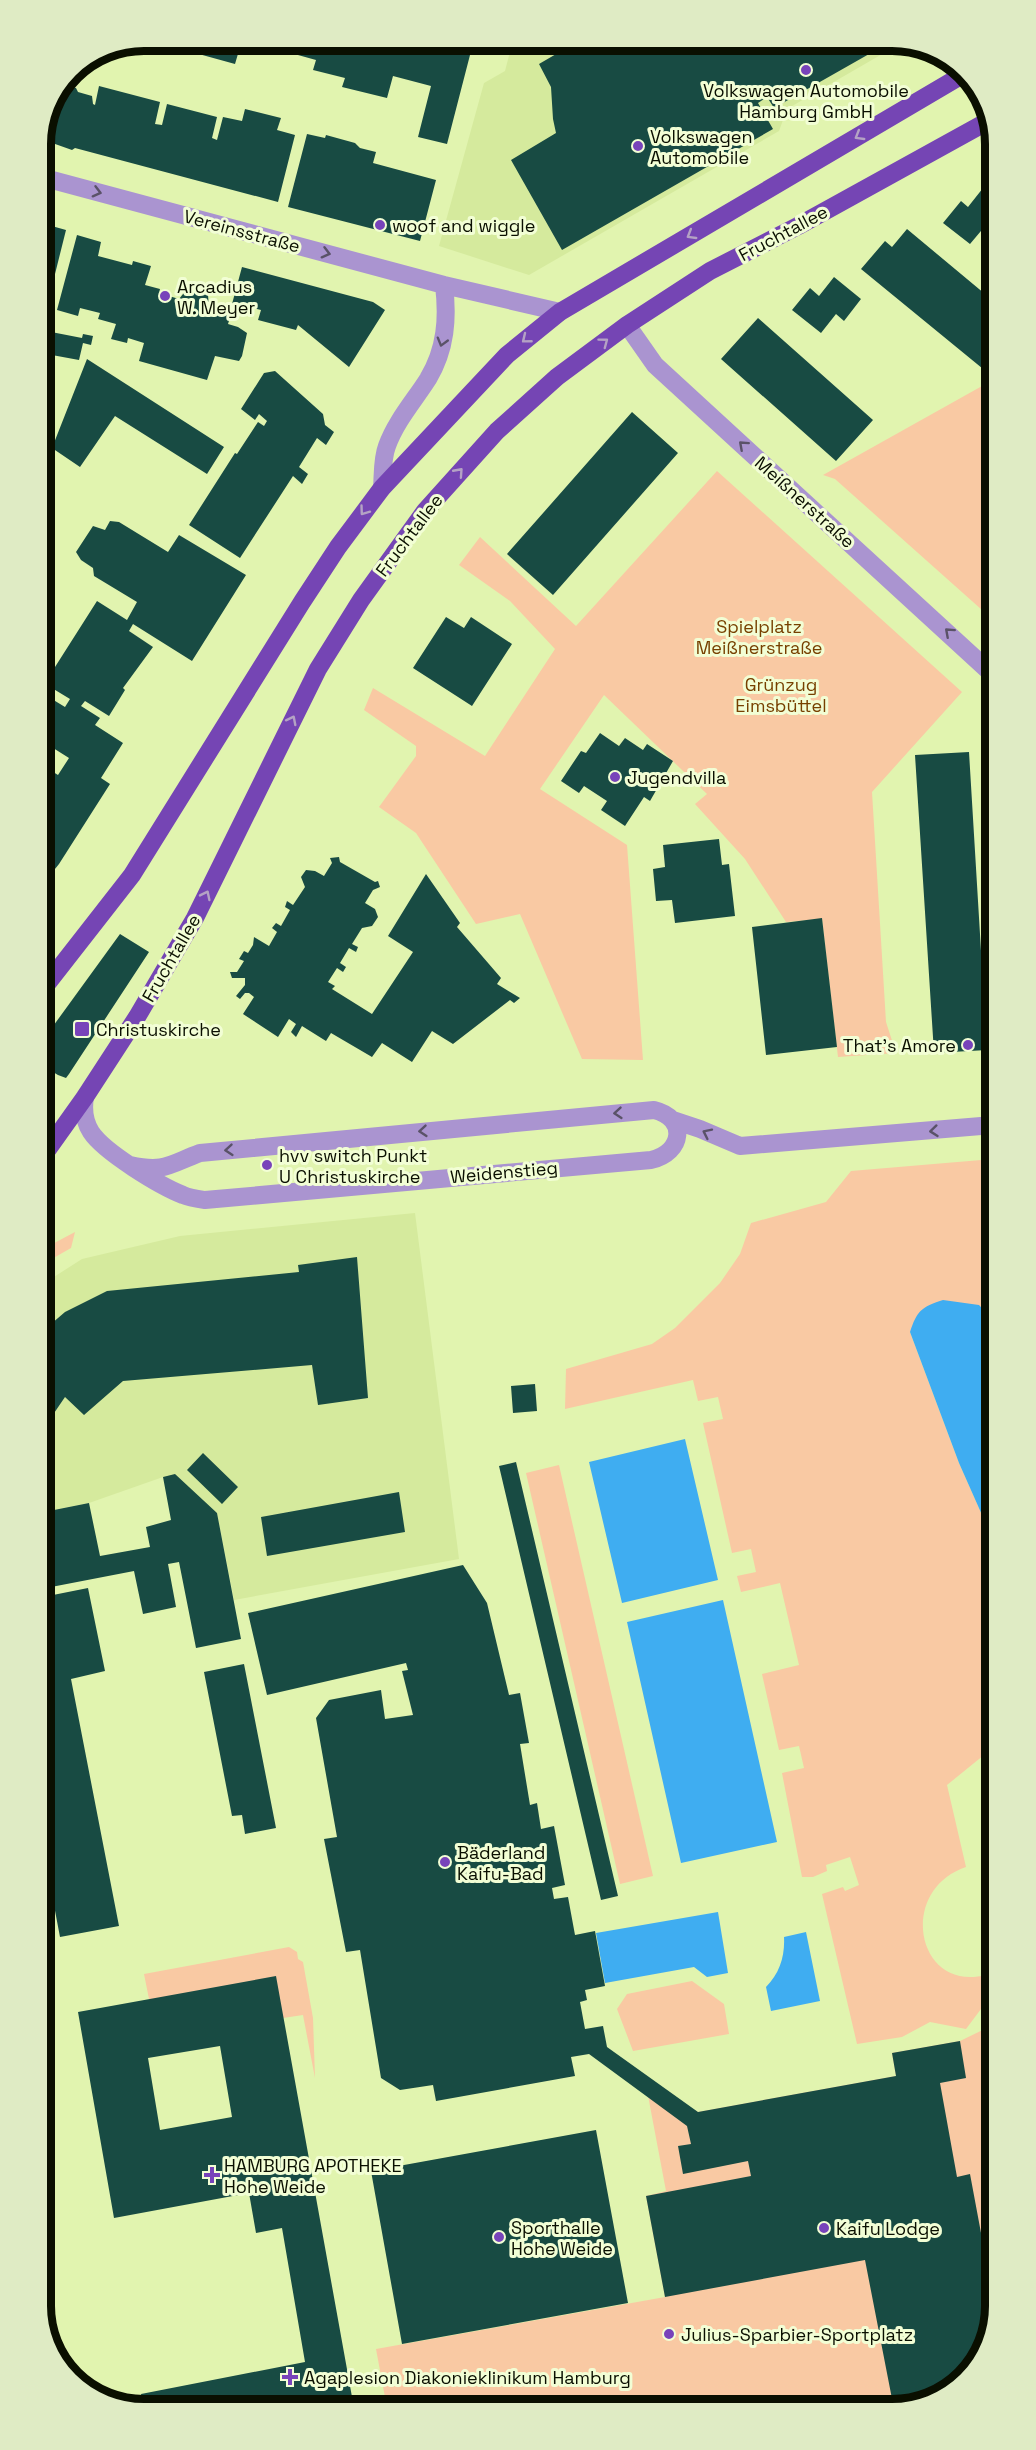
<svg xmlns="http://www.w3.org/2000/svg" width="1036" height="2450" font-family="'Space Grotesk',sans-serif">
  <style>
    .built { fill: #d5ea9d }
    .green { fill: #f9c9a3 }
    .water { fill: #3fadf1 }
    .building { fill: #184b43; fill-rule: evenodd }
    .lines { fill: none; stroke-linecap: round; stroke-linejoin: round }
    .minor { stroke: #aa94d0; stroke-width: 18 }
    .primary { stroke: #7545b4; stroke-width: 18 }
    .oneway { stroke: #b4a2c4 }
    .oneway2 { stroke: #5a5268 }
    .poi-dot { fill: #7843ba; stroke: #f2fed5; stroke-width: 2 }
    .labels { text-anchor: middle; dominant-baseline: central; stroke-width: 6; stroke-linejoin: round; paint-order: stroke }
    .poi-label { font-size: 18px; fill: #0a0f00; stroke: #f2fed5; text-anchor: start }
    .street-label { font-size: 18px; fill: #0a0f00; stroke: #f2fed5 }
    .park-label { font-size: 18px; fill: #774000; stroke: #f2fed5 }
    .rim { fill: none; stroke: #0a0f00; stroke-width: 8 }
  </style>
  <rect width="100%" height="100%" fill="#e1f4af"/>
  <path class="built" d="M 899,41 L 903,42 L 787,109 L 779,131 L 529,275 L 439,246 L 484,83 L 505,71 L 512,44 Z
    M 415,1213 L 459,1559 L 234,1600 L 217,1513 L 163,1477 L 89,1503 L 44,1512 L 43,1283 L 46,1282 L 82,1259 L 180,1236 Z"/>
  <path class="green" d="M 991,381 L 991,618 L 835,479 L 823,475 Z
    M 717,471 L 962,692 L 872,792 L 886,1022 L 896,1053 L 838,1057 L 822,919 L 786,922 L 745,859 L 695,804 L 707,794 L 604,695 L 540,789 L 627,845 L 643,1060 L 582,1059 L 520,914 L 476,924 L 416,833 L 379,807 L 416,756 L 416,746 L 364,710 L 373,688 L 485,756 L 555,649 L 510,601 L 459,565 L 480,537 L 576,626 Z
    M 993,1159 L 993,1320 L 992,1318 L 910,1332 L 959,1463 L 994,1542 L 994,1773 L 984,1755 L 947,1785 L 966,1867 C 897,1890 916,1993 986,1975 L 993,1993 L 966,2029 L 930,2022 L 902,2037 L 857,2044 L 822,1894 L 843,1887 L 845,1891 L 859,1885 L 850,1857 L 826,1865 L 827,1871 L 813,1877 L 802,1877 L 782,1773 L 804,1768 L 799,1746 L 779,1750 L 762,1674 L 799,1665 L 780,1583 L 741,1592 L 737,1576 L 756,1572 L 751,1549 L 732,1553 L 703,1423 L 723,1419 L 718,1397 L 698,1401 L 693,1380 L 565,1409 L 566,1369 L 652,1344 L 675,1328 L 720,1283 L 740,1254 L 751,1223 L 826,1202 L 851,1171 Z
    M 75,1232 L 71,1248 L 43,1264 L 43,1249 Z
    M 559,1465 L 653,1876 L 620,1884 L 526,1473 Z
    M 289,1947 L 297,1952 L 298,1959 L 303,1962 L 313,2018 L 315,2078 L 303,2015 L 283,2018 L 149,1999 L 144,1974 Z
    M 692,1981 L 724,2004 L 729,2034 L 633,2051 L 617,2009 L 627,1994 Z
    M 995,2024 L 995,2306 L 974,2369 L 925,2404 L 387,2408 L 376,2349 L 665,2297 L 646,2196 L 666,2191 L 646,2085 L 698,2112 L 896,2076 L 892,2053 L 960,2041 Z"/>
  <path class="water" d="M 943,1300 L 979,1305 L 993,1320 L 994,1542 L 959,1463 L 910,1332 C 917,1311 921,1307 943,1300 Z
    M 685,1439 L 718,1580 L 622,1603 L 589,1462 Z
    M 723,1600 L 777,1842 L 681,1863 L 627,1622 Z
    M 718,1912 L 728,1973 L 707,1977 L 694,1967 L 605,1983 L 596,1933 Z
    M 806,1932 L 820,2001 L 771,2011 L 766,1987 C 780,1973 785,1956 784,1937 Z"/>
  <path class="building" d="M 892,41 L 774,108 L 767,97 L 758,103 L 773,129 L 562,250 L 511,160 L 556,133 L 553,119 L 551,87 L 539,64 L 563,50 L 567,44 Z
    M 433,45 L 470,55 L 447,144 L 418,137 L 431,86 L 393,76 L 387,98 L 342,87 L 345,78 L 313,70 L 316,60 L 269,47 Z
    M 455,45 L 485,45 L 483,53 Z
    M 240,47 L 235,64 L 177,48 Z
    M 65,85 L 76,88 L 78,92 L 92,96 L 93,104 L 95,105 L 99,86 L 160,102 L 155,124 L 162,125 L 167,104 L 217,117 L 212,138 L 217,140 L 223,117 L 242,121 L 245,109 L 281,118 L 277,130 L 295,135 L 278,202 L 75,148 L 72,150 L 41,139 Z
    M 307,134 L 325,138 L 326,135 L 355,143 L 360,148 L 376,152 L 373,163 L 436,180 L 420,241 L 288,207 Z
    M 983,188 L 990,194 L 990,229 L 986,225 L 970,244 L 943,223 L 961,201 L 968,207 Z
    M 41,223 L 66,230 L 49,298 L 41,296 Z
    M 907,229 L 991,299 L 991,370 L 988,373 L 861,269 L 885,241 L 892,247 Z
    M 77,235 L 101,242 L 98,256 L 132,265 L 133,261 L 151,266 L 145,285 L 160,289 L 159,293 L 179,299 L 187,289 L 208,295 L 209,308 L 231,314 L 228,324 L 238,327 L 247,333 L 242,356 L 239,361 L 215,356 L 207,380 L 139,361 L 144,343 L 128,338 L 127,343 L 111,339 L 116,324 L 98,319 L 100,313 L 80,308 L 78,316 L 57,310 Z
    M 242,267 L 373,302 L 385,310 L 349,367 L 298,325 L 296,330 L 258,320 L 261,310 L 246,306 L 242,312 L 232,304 Z
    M 834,277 L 861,299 L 844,321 L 836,314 L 821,333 L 792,310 L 810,288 L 819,296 Z
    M 758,318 L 873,420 L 836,461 L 721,359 Z
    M 41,330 L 82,338 L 83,334 L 93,336 L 91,345 L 83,343 L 79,360 L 41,353 Z
    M 87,359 L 224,447 L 207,474 L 115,416 L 80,467 L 52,448 Z
    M 275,371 L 323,414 L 325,425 L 334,432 L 326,445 L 317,438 L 299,467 L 308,474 L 302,484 L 293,476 L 240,558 L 189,525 L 235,453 L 237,454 L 258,422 L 264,426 L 267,421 L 259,414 L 255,420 L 241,409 L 264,373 Z
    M 632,412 L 678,453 L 553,595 L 507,554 Z
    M 110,521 L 119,522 L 168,552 L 179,535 L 246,575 L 192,661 L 133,624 L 129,631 L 153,647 L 123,688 L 125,690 L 109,716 L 85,701 L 81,706 L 100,718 L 95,725 L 123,743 L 101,778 L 110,784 L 59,864 L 42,885 L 42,765 L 58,775 L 69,758 L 42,741 L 42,693 L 65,707 L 70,699 L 42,682 L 42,659 L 55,667 L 97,601 L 127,620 L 137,602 L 94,576 L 93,568 L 81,560 L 76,552 L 93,526 L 105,530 Z
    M 446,617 L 464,628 L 471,617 L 512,644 L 472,706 L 413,668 Z
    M 600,733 L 619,746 L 625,738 L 643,750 L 647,744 L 673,761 L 650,801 L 644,797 L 625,826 L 601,810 L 607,801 L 584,786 L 579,793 L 561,781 L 581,751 L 586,753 Z
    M 969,752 L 987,1050 L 934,1053 L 915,755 Z
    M 719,839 L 722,865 L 729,864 L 735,916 L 675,923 L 672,900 L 656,901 L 653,869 L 665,867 L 663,845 Z
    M 339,857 L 340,862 L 375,882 L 378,881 L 380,887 L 373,890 L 365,903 L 375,909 L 378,917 L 372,926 L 362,928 L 352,944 L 358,947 L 356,952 L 349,948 L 340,963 L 346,967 L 343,972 L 337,968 L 328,982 L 335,986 L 332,989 L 372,1014 L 413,952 L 388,936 L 426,874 L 460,923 L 457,927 L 501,978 L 497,984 L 520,998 L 514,1003 L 510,1000 L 453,1044 L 432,1031 L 412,1062 L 382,1043 L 372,1057 L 331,1033 L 326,1041 L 302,1026 L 296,1037 L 291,1032 L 296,1024 L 289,1019 L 278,1037 L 243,1014 L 254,997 L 249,993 L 245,993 L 240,999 L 236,996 L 245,985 L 245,978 L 232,978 L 230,972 L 237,972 L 244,961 L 239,959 L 244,951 L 248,953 L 253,945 L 254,937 L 269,946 L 277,932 L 272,928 L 276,923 L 281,926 L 290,910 L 285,907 L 287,901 L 293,905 L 305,887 L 301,877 L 306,870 L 315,871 L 324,876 L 332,863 L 330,858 Z
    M 822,918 L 837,1047 L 766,1055 L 752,927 Z
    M 120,934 L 149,952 L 69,1074 L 66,1078 L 58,1075 L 43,1066 L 43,1040 Z
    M 357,1257 L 368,1398 L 318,1405 L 312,1365 L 123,1381 L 84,1415 L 65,1397 L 48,1422 L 44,1435 L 44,1330 L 65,1312 L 107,1291 L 299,1272 L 298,1265 Z
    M 535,1384 L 537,1411 L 513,1413 L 511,1386 Z
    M 203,1453 L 238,1487 L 222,1504 L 187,1470 Z
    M 516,1462 L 618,1896 L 601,1900 L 499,1466 Z
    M 175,1474 L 217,1513 L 241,1639 L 196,1648 L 179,1562 L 168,1564 L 176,1607 L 143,1614 L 134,1571 L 46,1588 L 48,1596 L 88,1588 L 105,1671 L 71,1679 L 119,1926 L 60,1937 L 45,1858 L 44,1512 L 89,1503 L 100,1556 L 150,1547 L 146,1527 L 171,1520 L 163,1477 Z
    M 399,1492 L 405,1532 L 267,1556 L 261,1517 Z
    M 463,1565 L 487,1603 L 509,1695 L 520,1693 L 529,1743 L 520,1744 L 530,1805 L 537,1803 L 541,1829 L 554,1826 L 565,1885 L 552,1888 L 554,1899 L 568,1897 L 575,1935 L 595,1931 L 605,1986 L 585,1990 L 587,2000 L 580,2002 L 585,2029 L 603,2026 L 607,2047 L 698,2112 L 896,2076 L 892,2053 L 960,2041 L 966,2078 L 940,2083 L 957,2177 L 970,2174 L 995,2308 L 974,2369 L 925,2404 L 893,2404 L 865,2260 L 665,2297 L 646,2196 L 751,2176 L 748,2161 L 683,2174 L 678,2146 L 691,2144 L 687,2126 L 589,2054 L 571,2057 L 575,2076 L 436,2101 L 433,2085 L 400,2090 L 381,2078 L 360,1950 L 346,1952 L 324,1839 L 337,1837 L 316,1718 L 329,1700 L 381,1690 L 385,1719 L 413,1715 L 402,1671 L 408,1670 L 406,1663 L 267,1695 L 248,1613 Z
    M 244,1664 L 276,1828 L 245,1834 L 242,1815 L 232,1816 L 204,1672 Z
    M 994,1862 L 995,1914 L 994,1914 L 982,1865 Z
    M 276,1976 L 354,2408 L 144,2409 L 141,2394 L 305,2362 L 282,2228 L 256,2233 L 249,2193 L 114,2218 L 78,2012 ZM 220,2046 L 232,2117 L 160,2130 L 148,2058 Z
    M 596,2130 L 628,2303 L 402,2344 L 371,2171 Z"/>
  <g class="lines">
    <path class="minor" d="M 41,177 L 444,285 L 560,312
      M 627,325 L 655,365 L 991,673
      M 382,488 C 383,475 382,459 387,446 C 396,421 414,401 428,379 C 446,349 448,318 444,285
      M 85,1097 C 83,1109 84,1121 91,1132 C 104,1152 160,1186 183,1195 C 190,1198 198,1199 205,1200 L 651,1160 C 683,1153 688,1118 654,1110 L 200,1153 C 170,1164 165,1173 130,1165
      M 673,1120 L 700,1129 L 740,1146 L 993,1125"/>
    <path class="primary" d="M 43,989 L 132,875 L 302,602 L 338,547 L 382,488 L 507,355 L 560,312 L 964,74
      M 43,1156 L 85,1097 L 137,1017 L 195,918 L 318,669 L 361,600 L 425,511 L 497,431 L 557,377 L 627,325 L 710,271 L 798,226 L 990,120"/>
  </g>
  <defs><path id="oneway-chevron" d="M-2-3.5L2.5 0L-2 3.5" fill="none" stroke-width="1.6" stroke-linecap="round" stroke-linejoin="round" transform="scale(1.5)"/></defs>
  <g class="oneway">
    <use href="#oneway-chevron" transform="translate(859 136) rotate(149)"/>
    <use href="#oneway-chevron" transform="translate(691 235) rotate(149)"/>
    <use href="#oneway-chevron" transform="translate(526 339) rotate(141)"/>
    <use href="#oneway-chevron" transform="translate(604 342) rotate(-37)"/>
    <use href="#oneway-chevron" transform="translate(459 472) rotate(-48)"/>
    <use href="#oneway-chevron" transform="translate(364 511) rotate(126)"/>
    <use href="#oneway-chevron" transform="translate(292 720) rotate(-63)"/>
    <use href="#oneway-chevron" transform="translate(206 895) rotate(-64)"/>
  </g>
  <g class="oneway2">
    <use href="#oneway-chevron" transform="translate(97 192) rotate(15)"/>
    <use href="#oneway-chevron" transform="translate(326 253) rotate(15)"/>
    <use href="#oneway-chevron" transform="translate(442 342) rotate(106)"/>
    <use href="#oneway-chevron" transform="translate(743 445) rotate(-138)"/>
    <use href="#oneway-chevron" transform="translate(949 632) rotate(-138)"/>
    <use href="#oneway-chevron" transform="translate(618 1113) rotate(175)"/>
    <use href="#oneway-chevron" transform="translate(423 1131) rotate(175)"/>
    <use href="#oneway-chevron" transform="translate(934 1131) rotate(174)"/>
    <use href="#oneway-chevron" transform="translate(707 1133) rotate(-154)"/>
    <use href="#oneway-chevron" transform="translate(229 1150) rotate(175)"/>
  </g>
  <g class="poi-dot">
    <circle cx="806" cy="70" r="6"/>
    <circle cx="638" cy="146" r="6"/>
    <circle cx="380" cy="225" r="6"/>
    <circle cx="165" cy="296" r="6"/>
    <circle cx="615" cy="777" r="6"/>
    <rect x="74" y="1021" width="16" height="16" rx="3"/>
    <circle cx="968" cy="1045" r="6"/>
    <circle cx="267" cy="1165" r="6"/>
    <circle cx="445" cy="1862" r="6"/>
    <path d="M209 2166h6v6h6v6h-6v6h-6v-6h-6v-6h6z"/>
    <circle cx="824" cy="2228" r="6"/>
    <circle cx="499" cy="2237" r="6"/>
    <circle cx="669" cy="2334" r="6"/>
    <path d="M287 2368h6v6h6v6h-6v6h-6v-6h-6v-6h6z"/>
  </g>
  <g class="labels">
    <g class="poi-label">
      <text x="806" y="90" text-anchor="middle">Volkswagen Automobile<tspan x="806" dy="21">Hamburg GmbH</tspan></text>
      <text x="650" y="136">Volkswagen<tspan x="650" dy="21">Automobile</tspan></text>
      <text x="392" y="225">woof and wiggle</text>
      <text x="177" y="286">Arcadius<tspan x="177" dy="21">W. Meyer</tspan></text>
      <text x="627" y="777">Jugendvilla</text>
      <text x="96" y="1029">Christuskirche</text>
      <text x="956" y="1045" text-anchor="end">That's Amore</text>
      <text x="279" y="1155">hvv switch Punkt<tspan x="279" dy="21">U Christuskirche</tspan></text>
      <text x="457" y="1852">Bäderland<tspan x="457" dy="21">Kaifu-Bad</tspan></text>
      <text x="224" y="2165">HAMBURG APOTHEKE<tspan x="224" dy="21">Hohe Weide</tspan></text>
      <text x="511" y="2227">Sporthalle<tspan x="511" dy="21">Hohe Weide</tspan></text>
      <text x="836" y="2228">Kaifu Lodge</text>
      <text x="681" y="2334">Julius-Sparbier-Sportplatz</text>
      <text x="304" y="2377">Agaplesion Diakonieklinikum Hamburg</text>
    </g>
    <g class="street-label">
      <text transform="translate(242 231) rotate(15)">Vereinsstraße</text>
      <text transform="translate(783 233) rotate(-28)">Fruchtallee</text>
      <text transform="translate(805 502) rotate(42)">Meißnerstraße</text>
      <text transform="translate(409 535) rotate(-53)">Fruchtallee</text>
      <text transform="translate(171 958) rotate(-60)">Fruchtallee</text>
      <text transform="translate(504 1172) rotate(-5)">Weidenstieg</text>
    </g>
    <g class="park-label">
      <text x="759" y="626">Spielplatz<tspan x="759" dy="21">Meißnerstraße</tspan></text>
      <text x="781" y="684">Grünzug<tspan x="781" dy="21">Eimsbüttel</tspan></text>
    </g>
  </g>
  <path d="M0 0H1036V2450H0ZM144 51H892A93 93 0 0 1 985 144V2306A93 93 0 0 1 892 2399H144A93 93 0 0 1 51 2306V144A93 93 0 0 1 144 51Z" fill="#dfebc4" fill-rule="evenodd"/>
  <path class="rim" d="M144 51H892A93 93 0 0 1 985 144V2306A93 93 0 0 1 892 2399H144A93 93 0 0 1 51 2306V144A93 93 0 0 1 144 51Z"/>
</svg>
